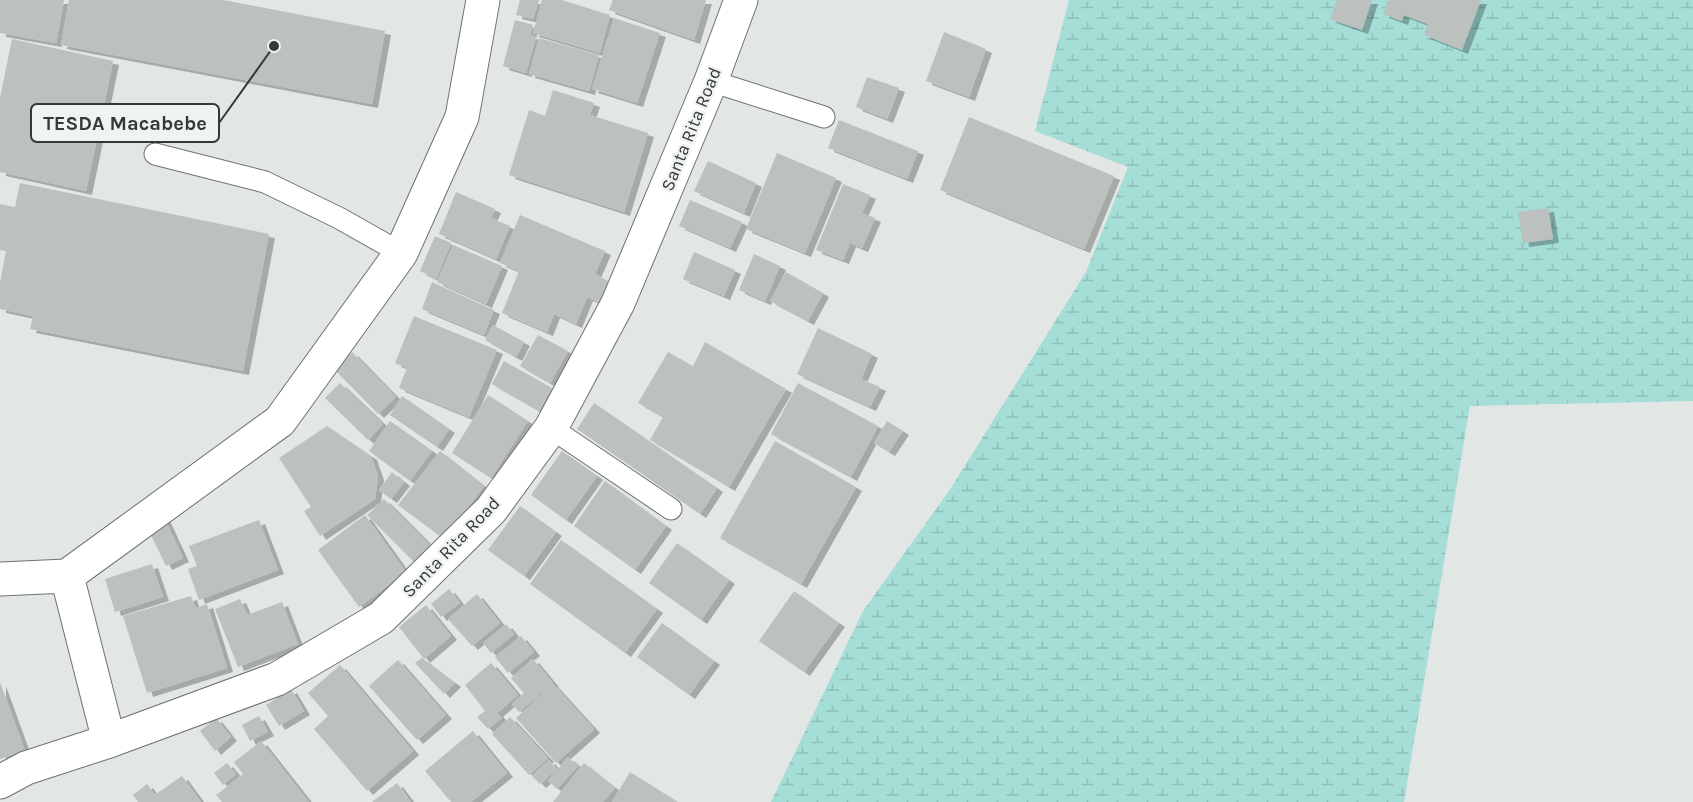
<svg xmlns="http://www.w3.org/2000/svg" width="1693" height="802" font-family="Karla,sans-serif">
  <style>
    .wetland { fill: url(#wetland-marsh) }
    .building { fill: #bcc0bf; filter: url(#shadow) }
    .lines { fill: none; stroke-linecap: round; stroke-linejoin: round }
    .lane-casing { stroke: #6e7171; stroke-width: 23 }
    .street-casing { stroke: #6e7171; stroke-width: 35 }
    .secondary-casing { stroke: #6e7171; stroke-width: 35 }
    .lane { stroke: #fff; stroke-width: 21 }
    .street { stroke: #fff; stroke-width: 33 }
    .secondary { stroke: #fff; stroke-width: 33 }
    .labels { text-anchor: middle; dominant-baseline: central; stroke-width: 5; stroke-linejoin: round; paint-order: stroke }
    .street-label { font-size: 18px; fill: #363837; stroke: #eff3f2 }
    .leader { fill: none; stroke: #363837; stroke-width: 2 }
    .callout-dot { fill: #363837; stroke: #eff3f2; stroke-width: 2 }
    .callout { fill: #eff3f2; stroke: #363837; stroke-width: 2 }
    .callout-label { font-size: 20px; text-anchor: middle; font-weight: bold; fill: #363837 }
  </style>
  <defs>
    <pattern id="wetland-marsh" width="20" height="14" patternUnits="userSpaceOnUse" patternTransform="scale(1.5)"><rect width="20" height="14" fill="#a5ded7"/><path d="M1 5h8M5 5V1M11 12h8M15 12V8" fill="none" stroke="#8fbfb9"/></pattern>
    <filter id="shadow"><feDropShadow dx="6" dy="4" stdDeviation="0" flood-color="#0004"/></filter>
  </defs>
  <rect width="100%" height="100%" fill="#e2e6e5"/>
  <path class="wetland" d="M 1069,0 L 1693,0 L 1693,401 L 1470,406 L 1404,802 L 771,802 L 863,611 L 949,491 L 1086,272 L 1128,167 L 1035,131 Z"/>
  <path class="building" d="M 0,0 L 64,0 L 56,43 L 0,33 Z
    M 69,0 L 223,0 L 385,31 L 372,104 L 61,45 Z
    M 520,0 L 539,0 L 533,19 L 516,15 Z
    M 542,0 L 562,0 L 610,15 L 600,53 L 533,33 Z
    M 613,0 L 706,0 L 694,40 L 609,10 Z
    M 1337,0 L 1372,0 L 1362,30 L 1330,19 Z
    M 1388,0 L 1481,0 L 1462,50 L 1424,35 L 1428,24 L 1404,15 L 1402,21 L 1383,14 Z
    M 614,18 L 660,33 L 637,103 L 592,89 Z
    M 515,20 L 533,25 L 530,35 L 536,37 L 526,73 L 503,66 Z
    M 944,32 L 986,49 L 969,97 L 926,81 Z
    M 539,38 L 599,55 L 589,91 L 529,74 Z
    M 12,39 L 113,61 L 86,191 L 0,172 L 0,98 Z
    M 867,77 L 899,88 L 887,119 L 856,107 Z
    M 553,90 L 594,103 L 590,115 L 648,133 L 624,212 L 509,175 L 529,110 L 545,116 Z
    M 969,117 L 1114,176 L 1084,249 L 940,190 Z
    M 839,120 L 918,151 L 907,179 L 828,148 Z
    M 777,153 L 836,178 L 805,253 L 746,229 Z
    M 708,161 L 756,183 L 744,213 L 694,191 Z
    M 20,183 L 269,234 L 243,371 L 30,329 L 33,316 L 0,309 L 0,283 L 6,251 L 0,250 L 0,204 L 15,207 Z
    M 843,184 L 870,195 L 862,213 L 875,218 L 862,248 L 850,243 L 843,260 L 816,250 Z
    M 456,192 L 495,209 L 491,218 L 510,226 L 496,259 L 439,234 Z
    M 690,200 L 742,222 L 730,248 L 679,226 Z
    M 1548,208 L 1553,239 L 1523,243 L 1518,212 Z
    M 520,215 L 605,251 L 595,274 L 610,282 L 601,303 L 587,297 L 576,324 L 554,314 L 547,332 L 502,313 L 519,271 L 500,263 Z
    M 435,236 L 451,243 L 436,279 L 420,271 Z
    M 453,245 L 502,266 L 486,304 L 437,282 Z
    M 694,252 L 735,270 L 724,296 L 683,279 Z
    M 754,254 L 780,266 L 765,301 L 739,290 Z
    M 786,272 L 823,293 L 808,321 L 770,301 Z
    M 432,282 L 494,310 L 484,335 L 422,309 Z
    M 414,316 L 497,350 L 469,417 L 399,388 L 407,368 L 395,363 Z
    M 493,325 L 524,342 L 516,357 L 485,340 Z
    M 818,328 L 872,354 L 861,379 L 880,387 L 870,407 L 797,374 Z
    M 538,335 L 568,351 L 550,383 L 520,366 Z
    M 705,342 L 786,389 L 729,487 L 650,440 L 663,417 L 638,403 L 668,352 L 693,366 Z
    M 352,352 L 396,397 L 378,414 L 335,370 Z
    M 504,361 L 552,388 L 539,411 L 492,384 Z
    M 340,383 L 383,424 L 368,440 L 325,398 Z
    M 798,383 L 878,426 L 851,477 L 771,434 Z
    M 488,395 L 528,421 L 491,478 L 452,453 Z
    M 402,396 L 449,429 L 437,447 L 390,415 Z
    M 594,403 L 717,488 L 700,514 L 577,429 Z
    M 390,421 L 432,451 L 410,481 L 369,451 Z
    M 887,421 L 903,431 L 889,452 L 874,443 Z
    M 327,426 L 371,456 L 378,476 L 375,499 L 320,536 L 304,511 L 311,507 L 279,458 Z
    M 775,441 L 856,487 L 801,584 L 720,538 Z
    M 440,451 L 484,486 L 444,539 L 398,505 Z
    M 562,451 L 597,476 L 566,520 L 531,495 Z
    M 392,472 L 404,482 L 391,499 L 379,490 Z
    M 605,481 L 666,526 L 635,570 L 574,526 Z
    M 384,499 L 433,548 L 416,564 L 367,515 Z
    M 520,506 L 556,532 L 524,576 L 488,550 Z
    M 365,515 L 406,572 L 359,607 L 318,550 Z
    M 164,517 L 183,558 L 166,566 L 146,525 Z
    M 259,520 L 278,570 L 199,600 L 188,569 L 197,566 L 189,546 Z
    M 561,540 L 657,609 L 625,653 L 530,584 Z
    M 677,543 L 729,580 L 701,620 L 649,583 Z
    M 152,564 L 163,597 L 115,612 L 105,579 Z
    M 449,589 L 460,603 L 441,617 L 431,604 Z
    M 794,591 L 839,623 L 804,672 L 759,641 Z
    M 477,594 L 500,623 L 472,646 L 448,619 Z
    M 191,596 L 195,608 L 207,604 L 227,668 L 147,693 L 123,616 Z
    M 240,599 L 247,615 L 282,602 L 298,644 L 238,667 L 215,609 Z
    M 426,605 L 451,636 L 424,659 L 399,627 Z
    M 662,623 L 714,661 L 689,695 L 637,657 Z
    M 506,624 L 514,634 L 491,653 L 483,643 Z
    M 521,636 L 534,652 L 508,673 L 495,657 Z
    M 422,658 L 455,683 L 444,694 L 415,663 Z
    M 533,659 L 553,683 L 519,712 L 512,704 L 524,693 L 511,678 Z
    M 398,660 L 446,715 L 417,740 L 369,686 Z
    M 491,663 L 518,695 L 497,713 L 502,718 L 488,729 L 477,717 L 485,711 L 465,685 Z
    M 340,665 L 413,751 L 367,791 L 314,729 L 328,716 L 308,693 Z
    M 0,682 L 25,751 L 0,759 Z
    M 553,684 L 594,729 L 556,763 L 516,718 Z
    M 291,689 L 304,711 L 279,726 L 266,705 Z
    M 259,716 L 268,732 L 250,741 L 242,725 Z
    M 510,717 L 548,758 L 529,775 L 492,734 Z
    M 216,718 L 231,737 L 215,751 L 200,731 Z
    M 473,731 L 507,773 L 471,802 L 451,802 L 425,771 Z
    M 261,741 L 309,802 L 222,802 L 216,795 L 243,774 L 234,762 Z
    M 568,757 L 578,766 L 557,789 L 548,781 Z
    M 549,760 L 557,769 L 540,784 L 532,776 Z
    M 227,763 L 236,774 L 223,785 L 214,773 Z
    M 584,763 L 615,788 L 603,802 L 553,802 Z
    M 630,772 L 678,802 L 612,802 Z
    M 182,776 L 201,802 L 138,802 L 133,795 L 147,784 L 155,795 Z
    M 397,783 L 411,802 L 372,802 Z"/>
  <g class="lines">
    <defs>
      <path id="lane" d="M 711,81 L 824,117
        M 155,154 L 265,182 L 339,218 L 401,253
        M 551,428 L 671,509"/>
      <path id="street" d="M 67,576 L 109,741
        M 0,579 L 67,576 L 280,421 L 401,253 L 462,117 L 483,0"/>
      <path id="secondary" d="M 0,782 L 26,768 L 109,741 L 277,679 L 381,618 L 491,510 L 551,428 L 618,303 L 711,81 L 741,0"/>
    </defs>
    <use href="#lane" class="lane-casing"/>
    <use href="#street" class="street-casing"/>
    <use href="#secondary" class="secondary-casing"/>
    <use href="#lane" class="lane"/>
    <use href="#street" class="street"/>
    <use href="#secondary" class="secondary"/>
  </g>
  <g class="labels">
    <g class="street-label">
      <text transform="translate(691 129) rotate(-68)">Santa Rita Road</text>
      <text transform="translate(451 547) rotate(-46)">Santa Rita Road</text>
    </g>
  </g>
  <path class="leader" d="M274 46L219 123"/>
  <circle class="callout-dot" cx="274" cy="46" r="6"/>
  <rect class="callout" x="31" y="104" width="188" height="38" rx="6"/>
  <g class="callout-label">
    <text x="125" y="130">TESDA Macabebe</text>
  </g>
</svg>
